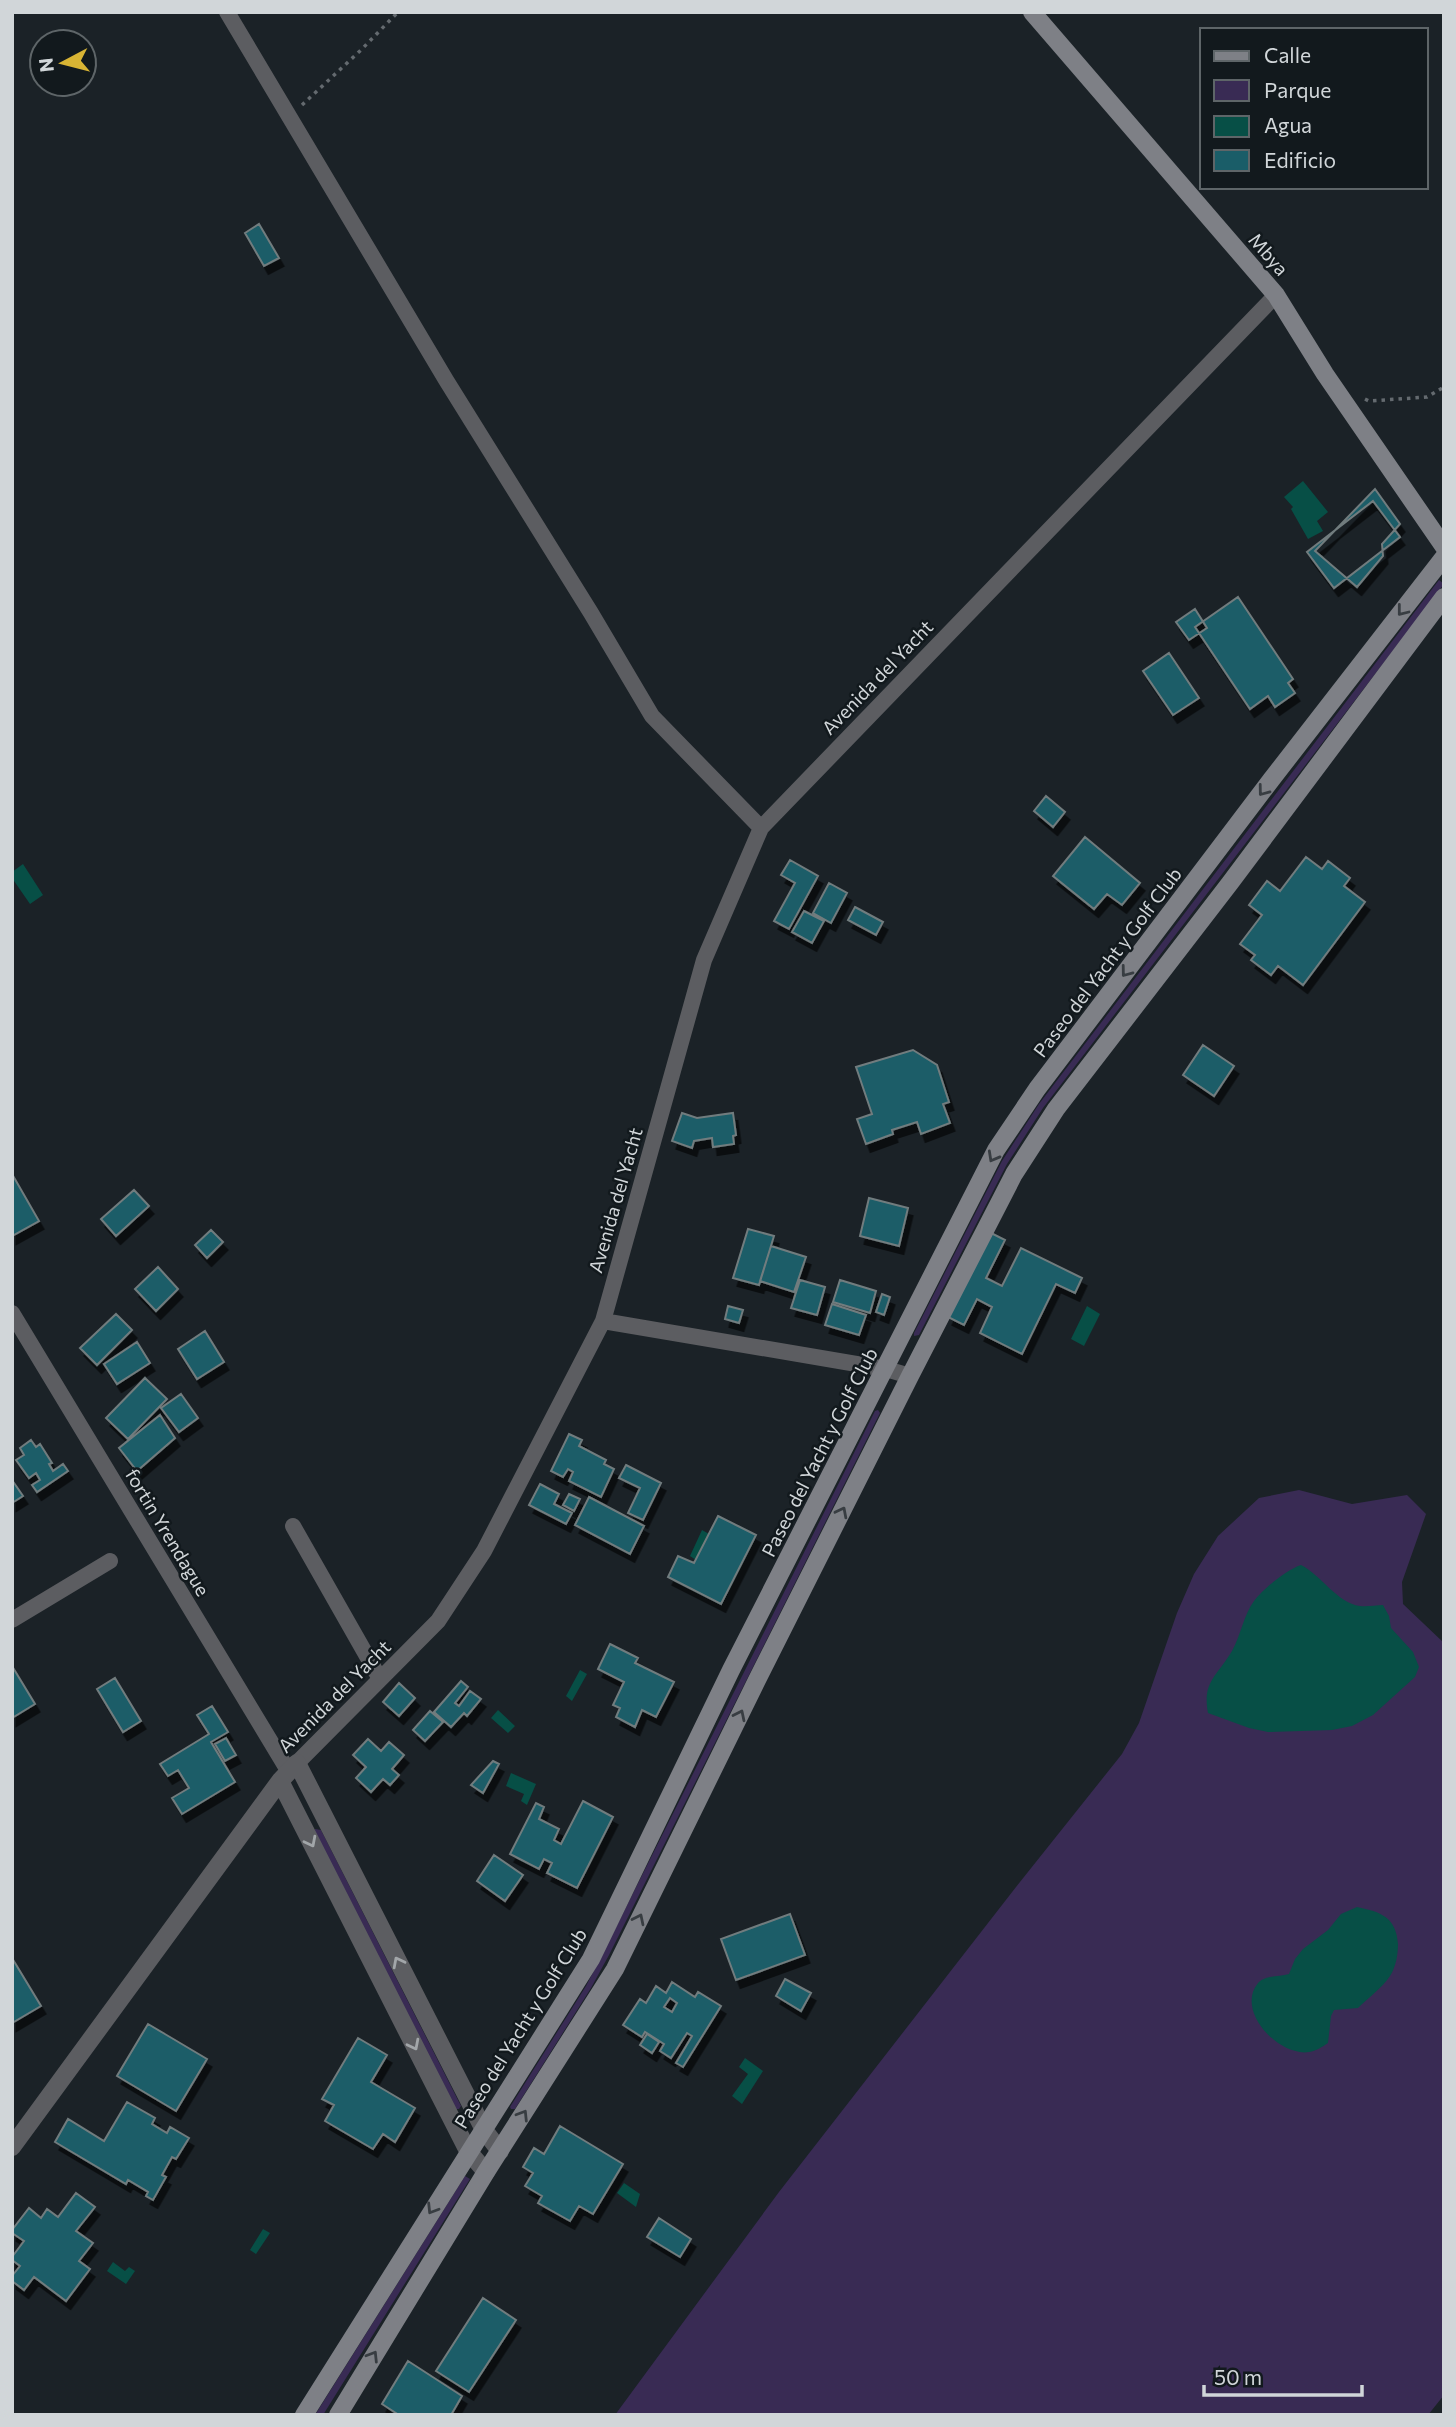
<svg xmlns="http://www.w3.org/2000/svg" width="1456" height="2427" font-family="Commissioner,sans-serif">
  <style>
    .green { fill: #392b54 }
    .water { fill: #074f46 }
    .building { fill: #1a5d68; stroke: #717c7e; stroke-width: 2; fill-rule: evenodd; filter: url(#shadow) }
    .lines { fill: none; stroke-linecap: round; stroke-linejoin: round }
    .path { stroke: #646a6f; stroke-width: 3.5; stroke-dasharray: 3.5 5; stroke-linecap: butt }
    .minor { stroke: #5c5d61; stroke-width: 16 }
    .tertiary { stroke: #5c5d61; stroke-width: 18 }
    .secondary { stroke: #7e8086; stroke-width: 18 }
    .oneway { stroke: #383d42 }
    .oneway2 { stroke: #a2a6a9 }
    .labels { text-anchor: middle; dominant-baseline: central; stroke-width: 5; stroke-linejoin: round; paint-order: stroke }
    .street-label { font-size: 19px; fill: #d1d6d9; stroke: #12191d }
  </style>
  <defs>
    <filter id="shadow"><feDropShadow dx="4.5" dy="8" stdDeviation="0" flood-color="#0009"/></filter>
  </defs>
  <rect width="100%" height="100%" fill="#1b2227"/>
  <path class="green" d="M 1439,580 L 1444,584 L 1043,1108 L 1007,1164 L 919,1335 L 914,1336 L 914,1333 L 1002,1161 L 1039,1104 Z
    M 875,1411 L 878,1410 L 880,1413 L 609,1955 L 591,1988 L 515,2109 L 511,2109 L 510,2107 L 586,1986 L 603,1953 Z
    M 1299,1490 L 1352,1504 L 1407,1495 L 1426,1514 L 1402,1582 L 1403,1604 L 1444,1643 L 1444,2395 L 1428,2415 L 615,2415 L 779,2192 L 1016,1887 L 1122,1754 L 1139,1723 L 1177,1613 L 1194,1574 L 1218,1536 L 1259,1498 Z
    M 315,1829 L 321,1830 L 461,2106 L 459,2109 L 455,2109 L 315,1833 Z
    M 465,2176 L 470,2179 L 323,2415 L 315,2415 Z"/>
  <path class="water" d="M 1303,481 L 1328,512 L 1317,521 L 1323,531 L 1308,539 L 1291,509 L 1293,507 L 1284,497 Z
    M 23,864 L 43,895 L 30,904 L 12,878 L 12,872 Z
    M 1087,1306 L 1100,1314 L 1084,1346 L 1071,1339 Z
    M 702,1530 L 709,1534 L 696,1560 L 690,1556 Z
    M 1301,1565 C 1321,1575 1337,1603 1360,1606 C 1367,1607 1376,1605 1383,1605 L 1389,1616 L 1391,1628 L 1413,1652 L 1419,1667 L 1415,1677 L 1373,1715 L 1352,1726 L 1332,1730 L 1268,1732 L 1249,1728 L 1208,1713 C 1202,1682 1217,1676 1232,1651 C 1241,1635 1243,1616 1254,1601 C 1263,1589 1286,1570 1301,1565 Z
    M 580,1670 L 587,1674 L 572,1701 L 566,1696 Z
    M 498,1710 L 515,1726 L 508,1733 L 491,1718 Z
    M 511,1773 L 536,1784 L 527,1805 L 521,1801 L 524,1794 L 506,1786 Z
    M 1357,1907 C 1381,1912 1396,1917 1398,1944 C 1398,1954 1396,1967 1390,1976 C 1382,1988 1368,1998 1358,2008 L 1334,2010 L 1331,2016 L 1328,2043 C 1322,2047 1316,2051 1309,2052 C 1279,2057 1235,2011 1258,1983 C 1265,1975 1279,1977 1289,1974 L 1295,1959 L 1303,1949 L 1328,1930 L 1341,1914 Z
    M 745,2058 L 763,2071 L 742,2104 L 732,2096 L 748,2074 L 739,2067 Z
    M 624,2183 L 640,2194 L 636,2207 L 617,2193 Z
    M 263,2229 L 270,2233 L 256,2254 L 250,2250 Z
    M 113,2262 L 125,2271 L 129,2267 L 135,2271 L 126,2284 L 107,2271 Z"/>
  <path class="building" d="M 259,224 L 279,258 L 264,266 L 245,233 Z
    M 1375,489 L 1400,524 L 1382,544 L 1383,556 L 1357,587 L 1315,551 Z
    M 1373,501 L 1400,537 L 1334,588 L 1307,552 Z
    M 1238,597 L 1293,679 L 1288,683 L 1295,693 L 1275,707 L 1268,696 L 1250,709 L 1195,627 Z
    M 1195,609 L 1207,628 L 1189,640 L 1176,622 Z
    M 1169,653 L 1199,698 L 1173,715 L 1143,671 Z
    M 1046,796 L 1065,812 L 1053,827 L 1034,811 Z
    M 1085,837 L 1140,883 L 1122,905 L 1107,894 L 1094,909 L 1053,876 Z
    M 1306,857 L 1322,869 L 1328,861 L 1350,878 L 1344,886 L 1365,902 L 1303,985 L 1278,966 L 1271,975 L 1251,960 L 1255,955 L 1240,944 L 1262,915 L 1249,905 L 1267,881 L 1280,891 Z
    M 790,860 L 818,876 L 789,929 L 774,921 L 795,883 L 781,875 Z
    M 829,883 L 847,893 L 831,923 L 813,913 Z
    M 855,907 L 883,922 L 876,935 L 848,920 Z
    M 804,911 L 824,921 L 812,943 L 792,932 Z
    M 1203,1045 L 1234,1066 L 1214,1096 L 1183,1075 Z
    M 913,1050 L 937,1065 L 949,1102 L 943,1104 L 950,1123 L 921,1134 L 917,1122 L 892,1130 L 893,1134 L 866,1144 L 857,1119 L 872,1114 L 856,1067 Z
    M 682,1113 L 697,1118 L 733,1113 L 736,1135 L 733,1136 L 734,1144 L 713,1147 L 712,1138 L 694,1141 L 692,1148 L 672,1141 Z
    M 12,1174 L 39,1221 L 12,1236 Z
    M 134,1190 L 149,1206 L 116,1236 L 101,1219 Z
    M 869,1198 L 908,1208 L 899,1246 L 860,1236 Z
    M 748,1229 L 774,1236 L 759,1285 L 733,1278 Z
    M 211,1230 L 223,1242 L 207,1258 L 195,1245 Z
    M 989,1232 L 1005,1240 L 986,1278 L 1002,1286 L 1021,1248 L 1082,1278 L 1075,1293 L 1056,1284 L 1022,1354 L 980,1333 L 992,1307 L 977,1299 L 964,1325 L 948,1317 Z
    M 771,1246 L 806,1257 L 794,1292 L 760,1281 Z
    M 158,1267 L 178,1289 L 156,1311 L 135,1289 Z
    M 800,1280 L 825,1287 L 817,1315 L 791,1308 Z
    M 840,1280 L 876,1291 L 870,1313 L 833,1302 Z
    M 882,1294 L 890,1297 L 884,1315 L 876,1312 Z
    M 832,1304 L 866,1315 L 859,1335 L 825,1325 Z
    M 728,1306 L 743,1310 L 739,1323 L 725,1319 Z
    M 116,1314 L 132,1330 L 97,1365 L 80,1348 Z
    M 205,1331 L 224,1362 L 197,1379 L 178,1349 Z
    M 137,1342 L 150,1363 L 117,1384 L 104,1364 Z
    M 145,1378 L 167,1399 L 128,1439 L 106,1418 Z
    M 181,1394 L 198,1418 L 179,1432 L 161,1408 Z
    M 160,1415 L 175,1438 L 137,1471 L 119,1448 Z
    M 569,1434 L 582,1440 L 579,1446 L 606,1460 L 604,1464 L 614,1469 L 601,1497 L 569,1481 L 573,1472 L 568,1469 L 563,1477 L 551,1471 Z
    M 31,1440 L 36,1447 L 40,1444 L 52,1463 L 49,1464 L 53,1471 L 63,1464 L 68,1471 L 37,1492 L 32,1485 L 40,1480 L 36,1473 L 29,1478 L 16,1460 L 24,1455 L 20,1448 Z
    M 626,1465 L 661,1483 L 643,1520 L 628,1513 L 640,1488 L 619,1478 Z
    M 12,1480 L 23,1496 L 12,1503 Z
    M 540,1484 L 559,1494 L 554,1504 L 572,1513 L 566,1524 L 529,1505 Z
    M 569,1494 L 580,1499 L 574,1511 L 563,1505 Z
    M 589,1497 L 644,1526 L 630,1554 L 575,1525 Z
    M 718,1516 L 756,1535 L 721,1604 L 668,1577 L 678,1556 L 694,1563 Z
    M 610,1644 L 638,1658 L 635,1663 L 674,1682 L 656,1717 L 642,1710 L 635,1727 L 616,1717 L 620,1708 L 613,1705 L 624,1682 L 598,1669 Z
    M 12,1666 L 35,1704 L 12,1718 Z
    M 115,1678 L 141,1721 L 123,1732 L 97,1689 Z
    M 461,1681 L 468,1687 L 455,1703 L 459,1706 L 470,1691 L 481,1699 L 467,1716 L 464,1713 L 451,1727 L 434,1712 Z
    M 399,1683 L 415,1698 L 399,1716 L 383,1702 Z
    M 212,1706 L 228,1732 L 211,1742 L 235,1782 L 182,1814 L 172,1798 L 189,1788 L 178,1770 L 168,1776 L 160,1764 L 209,1734 L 197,1715 Z
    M 430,1711 L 443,1722 L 425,1741 L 413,1730 Z
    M 226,1738 L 236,1755 L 225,1761 L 215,1744 Z
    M 368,1739 L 381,1751 L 389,1742 L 404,1755 L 392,1769 L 399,1775 L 390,1785 L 383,1779 L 371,1792 L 356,1778 L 366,1767 L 353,1755 Z
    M 493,1761 L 499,1764 L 483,1793 L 471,1785 Z
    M 583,1801 L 613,1817 L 577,1888 L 547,1873 L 552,1863 L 544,1859 L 539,1869 L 510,1854 L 536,1803 L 544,1807 L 539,1819 L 559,1829 L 554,1840 L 561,1844 Z
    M 494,1855 L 523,1875 L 505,1901 L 477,1881 Z
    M 790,1914 L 805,1955 L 736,1980 L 721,1939 Z
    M 12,1958 L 41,2006 L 12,2023 Z
    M 785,1979 L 811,1993 L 801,2011 L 776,1996 Z
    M 672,1982 L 695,1997 L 698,1992 L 721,2006 L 683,2067 L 676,2063 L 692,2036 L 687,2033 L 671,2058 L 660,2051 L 664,2044 L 645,2032 L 642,2037 L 623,2025 L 640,1999 L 646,2003 L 656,1986 L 666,1993 ZM 670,1998 L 677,2003 L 672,2012 L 664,2007 Z
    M 148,2024 L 207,2059 L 176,2111 L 117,2076 Z
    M 647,2034 L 659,2042 L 652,2053 L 640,2045 Z
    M 358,2038 L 387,2055 L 371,2082 L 415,2108 L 395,2142 L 383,2134 L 373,2149 L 325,2121 L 334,2105 L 322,2099 Z
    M 127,2102 L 155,2118 L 152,2124 L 167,2133 L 170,2127 L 189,2138 L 176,2159 L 172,2157 L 162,2175 L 166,2177 L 153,2200 L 146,2196 L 148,2192 L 128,2180 L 126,2184 L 55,2142 L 68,2119 L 104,2141 Z
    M 560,2126 L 623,2164 L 593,2214 L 579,2206 L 570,2221 L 538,2203 L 542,2196 L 525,2186 L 533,2173 L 523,2167 L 534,2148 L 544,2154 Z
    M 76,2193 L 95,2207 L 76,2231 L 93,2243 L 79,2261 L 90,2269 L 66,2301 L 34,2277 L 24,2290 L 12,2281 L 12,2276 L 20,2266 L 12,2260 L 12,2257 L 24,2241 L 12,2233 L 12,2230 L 29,2208 L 41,2218 L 47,2209 L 58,2217 Z
    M 659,2218 L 691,2239 L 680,2257 L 647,2237 Z
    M 483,2298 L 516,2320 L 469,2392 L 436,2371 Z
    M 408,2361 L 462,2396 L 451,2415 L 399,2415 L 382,2404 Z"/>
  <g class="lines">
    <path class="path" d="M 302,105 L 361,50 L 398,12
      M 1365,399 L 1369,401 L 1427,397 L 1444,387"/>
    <path class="minor" d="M 227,12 L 446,380 L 591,613 L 652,716 L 761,828
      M 12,1313 L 289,1772
      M 603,1321 L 886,1369 L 910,1376
      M 293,1526 L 380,1679
      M 12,1620 L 110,1561
      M 297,1763 L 438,1621 L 484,1551 L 603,1321 L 704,960 L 761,828 L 1276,295"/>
    <path class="tertiary" d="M 280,1781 L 468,2151 L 486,2172
      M 12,2147 L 280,1781 L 297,1763 L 484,2130 L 500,2151"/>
    <path class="secondary" d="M 1032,12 L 1276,295 L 1325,374 L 1444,547
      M 304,2415 L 591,1959 L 731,1670 L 996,1150 L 1037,1089 L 1271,780 L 1444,557
      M 338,2415 L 486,2172 L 615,1969 L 757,1680 L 910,1376 L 1014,1174 L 1056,1109 L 1230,883 L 1444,597"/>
  </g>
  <defs><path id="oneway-chevron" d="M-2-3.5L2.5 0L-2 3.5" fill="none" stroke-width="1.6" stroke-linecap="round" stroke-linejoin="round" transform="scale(1.75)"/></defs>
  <g class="oneway">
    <use href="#oneway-chevron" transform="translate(1402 611) rotate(128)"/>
    <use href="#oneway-chevron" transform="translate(1263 791) rotate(127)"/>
    <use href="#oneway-chevron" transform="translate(1126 972) rotate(127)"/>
    <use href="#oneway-chevron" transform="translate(993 1157) rotate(119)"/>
    <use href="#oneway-chevron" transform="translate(842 1512) rotate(-63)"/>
    <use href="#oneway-chevron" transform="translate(740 1715) rotate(-64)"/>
    <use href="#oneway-chevron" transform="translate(639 1919) rotate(-64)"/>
    <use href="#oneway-chevron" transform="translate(523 2115) rotate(-58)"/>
    <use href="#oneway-chevron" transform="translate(432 2209) rotate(122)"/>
    <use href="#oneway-chevron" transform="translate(373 2356) rotate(-58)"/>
  </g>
  <g class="oneway2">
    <use href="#oneway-chevron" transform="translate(311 1842) rotate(63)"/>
    <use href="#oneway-chevron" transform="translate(398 1962) rotate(-117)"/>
    <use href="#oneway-chevron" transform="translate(414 2045) rotate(63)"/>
  </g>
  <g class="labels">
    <g class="street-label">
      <text transform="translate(1269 254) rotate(49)">Mbya</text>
      <text transform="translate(877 677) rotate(-46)">Avenida del Yacht</text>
      <text transform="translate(1107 962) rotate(-53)">Paseo del Yacht y Golf Club</text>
      <text transform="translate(615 1200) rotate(-74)">Avenida del Yacht</text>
      <text transform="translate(819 1452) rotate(-63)">Paseo del Yacht y Golf Club</text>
      <text transform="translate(168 1532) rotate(59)">fortin Yrendague</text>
      <text transform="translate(334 1696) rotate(-45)">Avenida del Yacht</text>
      <text transform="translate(520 2028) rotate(-58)">Paseo del Yacht y Golf Club</text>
    </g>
  </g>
  <rect width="1456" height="2427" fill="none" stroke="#d1d6d9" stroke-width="28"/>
  <rect x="1200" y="28" width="228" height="161" fill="#12191d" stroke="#5e6568" stroke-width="2"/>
  <rect x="1214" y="51" width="35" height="10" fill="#7e8086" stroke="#5e6568" stroke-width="2"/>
  <text x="1264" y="63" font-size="21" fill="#d1d6d9">Calle</text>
  <rect x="1214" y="80" width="35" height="21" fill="#392b54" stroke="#5e6568" stroke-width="2"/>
  <text x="1264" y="98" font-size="21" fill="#d1d6d9">Parque</text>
  <rect x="1214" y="116" width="35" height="21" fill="#074f46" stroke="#5e6568" stroke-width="2"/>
  <text x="1264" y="133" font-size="21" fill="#d1d6d9">Agua</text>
  <rect x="1214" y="150" width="35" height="21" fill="#1a5d68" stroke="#5e6568" stroke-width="2"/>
  <text x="1264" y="168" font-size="21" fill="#d1d6d9">Edificio</text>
  <g transform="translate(63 63) rotate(263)"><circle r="33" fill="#12191d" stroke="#5e6568" stroke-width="2"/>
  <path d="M0-5L12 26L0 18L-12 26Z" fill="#d8b434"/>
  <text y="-10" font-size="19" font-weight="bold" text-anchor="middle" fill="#d1d6d9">N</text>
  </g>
  <path d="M1204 2385v10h158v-10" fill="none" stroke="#d1d6d9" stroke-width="3.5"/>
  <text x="1214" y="2385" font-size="21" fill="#d1d6d9" stroke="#12191d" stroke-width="5" paint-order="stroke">50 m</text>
</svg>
